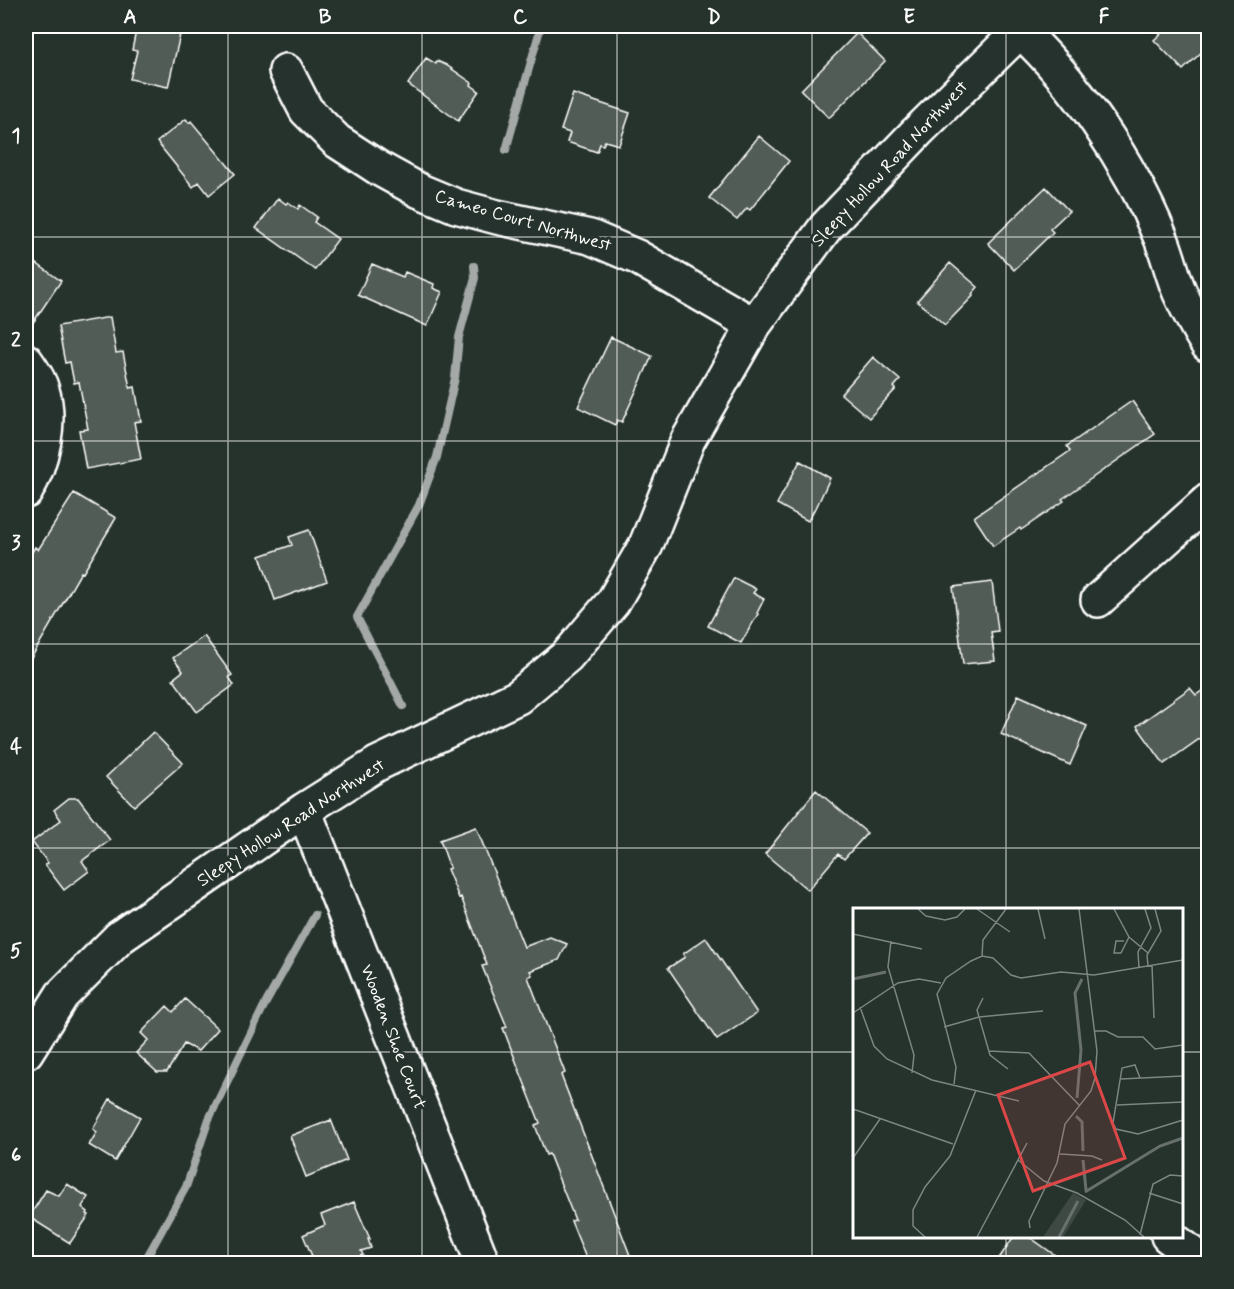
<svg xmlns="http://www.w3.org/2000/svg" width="1234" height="1289" font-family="Mynerve,sans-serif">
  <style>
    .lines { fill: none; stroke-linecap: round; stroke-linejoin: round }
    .stream { stroke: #a4a9a7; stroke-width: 8 }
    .building { fill: #515c57; stroke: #fff; stroke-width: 1.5 }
    .minor-casing { stroke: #fff; stroke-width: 38 }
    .minor { stroke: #26332d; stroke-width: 33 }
    .grid { fill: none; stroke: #fff; stroke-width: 1.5; stroke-opacity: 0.55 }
    .labels { text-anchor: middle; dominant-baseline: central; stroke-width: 6; stroke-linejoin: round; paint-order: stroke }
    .street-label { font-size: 18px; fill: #fff; stroke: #26332d }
    .inset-river { fill: none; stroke: #67706c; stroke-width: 3 }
    .inset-road { fill: none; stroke: #7d8581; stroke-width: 1.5 }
    .view { fill: #dc4848; fill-opacity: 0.15; stroke: #dc4848; stroke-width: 3 }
    .inset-edge { fill: none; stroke: #fff; stroke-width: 3 }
    .neatline { fill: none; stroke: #fff; stroke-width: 2 }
    .grid-label { font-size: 20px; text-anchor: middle; font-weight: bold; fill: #fff }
  </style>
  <rect width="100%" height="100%" fill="#26332d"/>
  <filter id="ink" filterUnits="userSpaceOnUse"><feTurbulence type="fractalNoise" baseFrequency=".0167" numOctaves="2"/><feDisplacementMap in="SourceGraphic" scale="12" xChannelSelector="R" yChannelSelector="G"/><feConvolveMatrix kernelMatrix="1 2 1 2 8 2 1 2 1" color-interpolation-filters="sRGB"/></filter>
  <g filter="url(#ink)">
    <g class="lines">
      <path class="stream" d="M 506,150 L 541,26
        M 403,706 L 357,617 L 419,505 L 437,457 L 455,378 L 459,337 L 475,278 L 474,266
        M 143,1264 L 186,1187 L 209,1119 L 263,1008 L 315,915"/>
    </g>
    <path class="building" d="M 137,26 L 182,26 L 168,87 L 130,79 L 137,51 L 132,50 Z
      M 1169,26 L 1209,26 L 1209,45 L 1183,70 L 1154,40 Z
      M 857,33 L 885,61 L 829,118 L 801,90 Z
      M 426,58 L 436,64 L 437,61 L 446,65 L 472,83 L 471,85 L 479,91 L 458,121 L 408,84 Z
      M 573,94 L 630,113 L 619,145 L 605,141 L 603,145 L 600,144 L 597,152 L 567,142 L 570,133 L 561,130 Z
      M 186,119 L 189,123 L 191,121 L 235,174 L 209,195 L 199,182 L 193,187 L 157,142 Z
      M 759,136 L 789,161 L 750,210 L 747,208 L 737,220 L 709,198 Z
      M 1046,187 L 1069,211 L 1050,229 L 1053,232 L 1014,270 L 988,243 Z
      M 278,198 L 286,204 L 288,202 L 298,209 L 300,205 L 317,217 L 314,222 L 338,239 L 315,270 L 256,228 Z
      M 26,256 L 61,281 L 26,333 Z
      M 950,263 L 978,287 L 972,294 L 973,296 L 945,325 L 917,301 Z
      M 372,264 L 403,277 L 405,272 L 434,284 L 433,288 L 442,292 L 427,326 L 358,295 Z
      M 110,317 L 116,353 L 123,352 L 130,388 L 135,387 L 141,421 L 134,422 L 141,459 L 86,469 L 79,430 L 88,429 L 79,382 L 74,383 L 70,362 L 65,363 L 58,326 Z
      M 611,337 L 652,356 L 622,422 L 617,420 L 615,425 L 578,407 Z
      M 873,357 L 900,380 L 894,387 L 896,389 L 869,418 L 841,394 Z
      M 1132,401 L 1155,434 L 1062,499 L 1064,501 L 1021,530 L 1020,528 L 993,546 L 974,517 L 1070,451 L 1067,446 Z
      M 800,461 L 830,478 L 816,508 L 815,508 L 808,521 L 777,504 Z
      M 74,493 L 116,518 L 83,573 L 81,572 L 26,667 L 26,563 L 35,547 L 38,550 Z
      M 309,530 L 327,581 L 275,600 L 260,556 L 292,545 L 289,537 Z
      M 734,578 L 756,589 L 753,593 L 764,599 L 757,613 L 758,614 L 741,643 L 708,626 Z
      M 992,582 L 998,631 L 991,632 L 995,661 L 963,664 L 953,587 Z
      M 204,636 L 232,675 L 229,677 L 234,685 L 197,712 L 173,679 L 183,671 L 173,658 Z
      M 1209,686 L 1209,732 L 1164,764 L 1137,726 L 1190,688 L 1196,695 Z
      M 1018,695 L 1087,726 L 1070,765 L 1001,734 Z
      M 153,732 L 183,763 L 134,806 L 106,777 Z
      M 816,790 L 867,833 L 844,859 L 838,854 L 808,890 L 765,854 Z
      M 69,798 L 78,798 L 110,840 L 82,861 L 89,871 L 64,890 L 45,865 L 48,863 L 32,842 L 61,820 L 54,810 Z
      M 476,827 L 524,947 L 550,937 L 567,944 L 559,960 L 530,971 L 532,975 L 528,977 L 565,1073 L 561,1075 L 633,1263 L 588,1263 L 571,1221 L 575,1220 L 549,1154 L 546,1155 L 535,1125 L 540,1123 L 503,1028 L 507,1027 L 482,966 L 487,965 L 461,897 L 459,898 L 447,869 L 450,868 L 440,840 Z
      M 706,938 L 757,1013 L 717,1040 L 668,968 L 685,957 L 683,954 Z
      M 185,999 L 218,1029 L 198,1051 L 184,1044 L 167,1072 L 157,1072 L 136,1053 L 148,1040 L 141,1033 L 167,1006 L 173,1012 Z
      M 110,1099 L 140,1117 L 115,1161 L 89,1145 L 97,1132 L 93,1129 Z
      M 331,1120 L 347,1160 L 306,1177 L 290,1136 Z
      M 67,1184 L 88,1197 L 82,1207 L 88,1212 L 87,1214 L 89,1215 L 70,1243 L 29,1217 L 46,1190 L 59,1196 Z
      M 354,1202 L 370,1239 L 368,1239 L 371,1248 L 361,1251 L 363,1255 L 342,1263 L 315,1263 L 303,1235 L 325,1225 L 321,1215 Z
      M 1014,1236 L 1028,1236 L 1066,1263 L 996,1263 Z"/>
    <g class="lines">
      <defs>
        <path id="minor" d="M 1015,26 C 1074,79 1130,163 1160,236 C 1168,254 1172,275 1180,293 C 1188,310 1198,329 1208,345
          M 286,71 L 306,110 L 337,141 L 380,169 L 420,191 L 456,206 L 497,217 L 590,237 L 637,257 L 754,325
          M 26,361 C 32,370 39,378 42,390 C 52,421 42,463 26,491
          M 1098,600 L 1208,501
          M 304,810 L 483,1264
          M 26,1052 L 62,995 L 120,937 L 304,810 L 377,764 L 518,697 L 567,656 L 613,602 L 646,545 L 688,440 L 754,325 L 826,227 L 917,132 L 1025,26
          M 1168,1236 L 1207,1264"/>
      </defs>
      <use href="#minor" class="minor-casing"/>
      <use href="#minor" class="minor"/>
    </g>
  </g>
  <path class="grid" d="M 228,26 L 228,1264M 422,26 L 422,1264M 617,26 L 617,1264M 812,26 L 812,1264M 1006,26 L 1006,910M 26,237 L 1208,237M 26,441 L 1208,441M 26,644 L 1208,644M 26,848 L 1208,848M 26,1052 L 854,1052M 1182,1052 L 1208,1052M 1006,1236 L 1006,1264"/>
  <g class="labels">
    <g class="street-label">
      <text transform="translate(890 164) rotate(-47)">Sleepy Hollow Road Northwest</text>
      <text transform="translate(523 221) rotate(16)">Cameo Court Northwest</text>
      <text transform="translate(291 823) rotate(-33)">Sleepy Hollow Road Northwest</text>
      <text transform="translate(393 1037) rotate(69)">Wooden Shoe Court</text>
    </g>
  </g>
  <g transform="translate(853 908)">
    <rect width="330" height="330" fill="#26332d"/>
    <path d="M 220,285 L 233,292 L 210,329 L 190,329 Z" fill="#3e4944"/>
    <path class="inset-river" d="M 0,71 L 33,64M 224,190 L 228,142 L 222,85 L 229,71M 223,208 L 229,214 L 230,243M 230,252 L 233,282M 232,284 L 307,238 L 330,230M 206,329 L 225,293"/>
    <path class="inset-road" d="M 65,1 L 73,8 L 92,12 L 104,9 L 112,1M 124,1 L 157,24M 185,1 L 192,31M 261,1 L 276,29 L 295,45M 0,26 L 69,41M 38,33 L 35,59 L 61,147 L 59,165M 271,33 L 263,33 L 261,45 L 268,45 L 276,29M 129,48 L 130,32 L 153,1M 299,57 L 301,110M 295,58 L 294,47 L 308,23 L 302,1M 286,60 L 285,44 L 298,20 L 292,1M 130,90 L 124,102 L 137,147 L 155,161M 7,99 L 21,138 L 34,151 L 79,172 L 166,193M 0,105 L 45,75 L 66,71 L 88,75M 91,119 L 126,109 L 190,103M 242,123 L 253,123 L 265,129 L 290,129 L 302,141 L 330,137M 136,143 L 176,145 L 227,198M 287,170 L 282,157 L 269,160 L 260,215 L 263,221 L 285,226 L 330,212M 268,171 L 330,168M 101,176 L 103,159 L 84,86 L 93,70 L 118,53 L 129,48 L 140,50 L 158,67 L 168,70 L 208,64 L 241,67 L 330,52M 264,197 L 330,194M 0,201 L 100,236M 207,246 L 239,248 L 249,252M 0,250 L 27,211M 165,252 L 191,273 L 224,285 L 272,312 L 291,329M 296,285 L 330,296M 177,320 L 176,313 L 204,255 L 212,216 L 238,183 L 242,170 L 244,143 L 226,1M 287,327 L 300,276 L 317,267 L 330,268M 72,329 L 60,318 L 60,302 L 72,279 L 97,248 L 123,182M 124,329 L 174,235"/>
    <path class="view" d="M 237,154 L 272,250 L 180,283 L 145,187 Z"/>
    <rect width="330" height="330" class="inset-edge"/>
  </g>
  <rect width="1234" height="1289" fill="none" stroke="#26332d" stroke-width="66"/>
  <rect x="33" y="33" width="1168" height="1223" class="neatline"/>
  <g class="grid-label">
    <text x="130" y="23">A</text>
    <text x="325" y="23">B</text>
    <text x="520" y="23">C</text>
    <text x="714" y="23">D</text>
    <text x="909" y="23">E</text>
    <text x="1104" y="23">F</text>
    <text x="16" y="142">1</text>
    <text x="16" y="346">2</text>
    <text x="16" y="549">3</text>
    <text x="16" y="753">4</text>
    <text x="16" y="957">5</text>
    <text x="16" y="1161">6</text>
  </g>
</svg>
